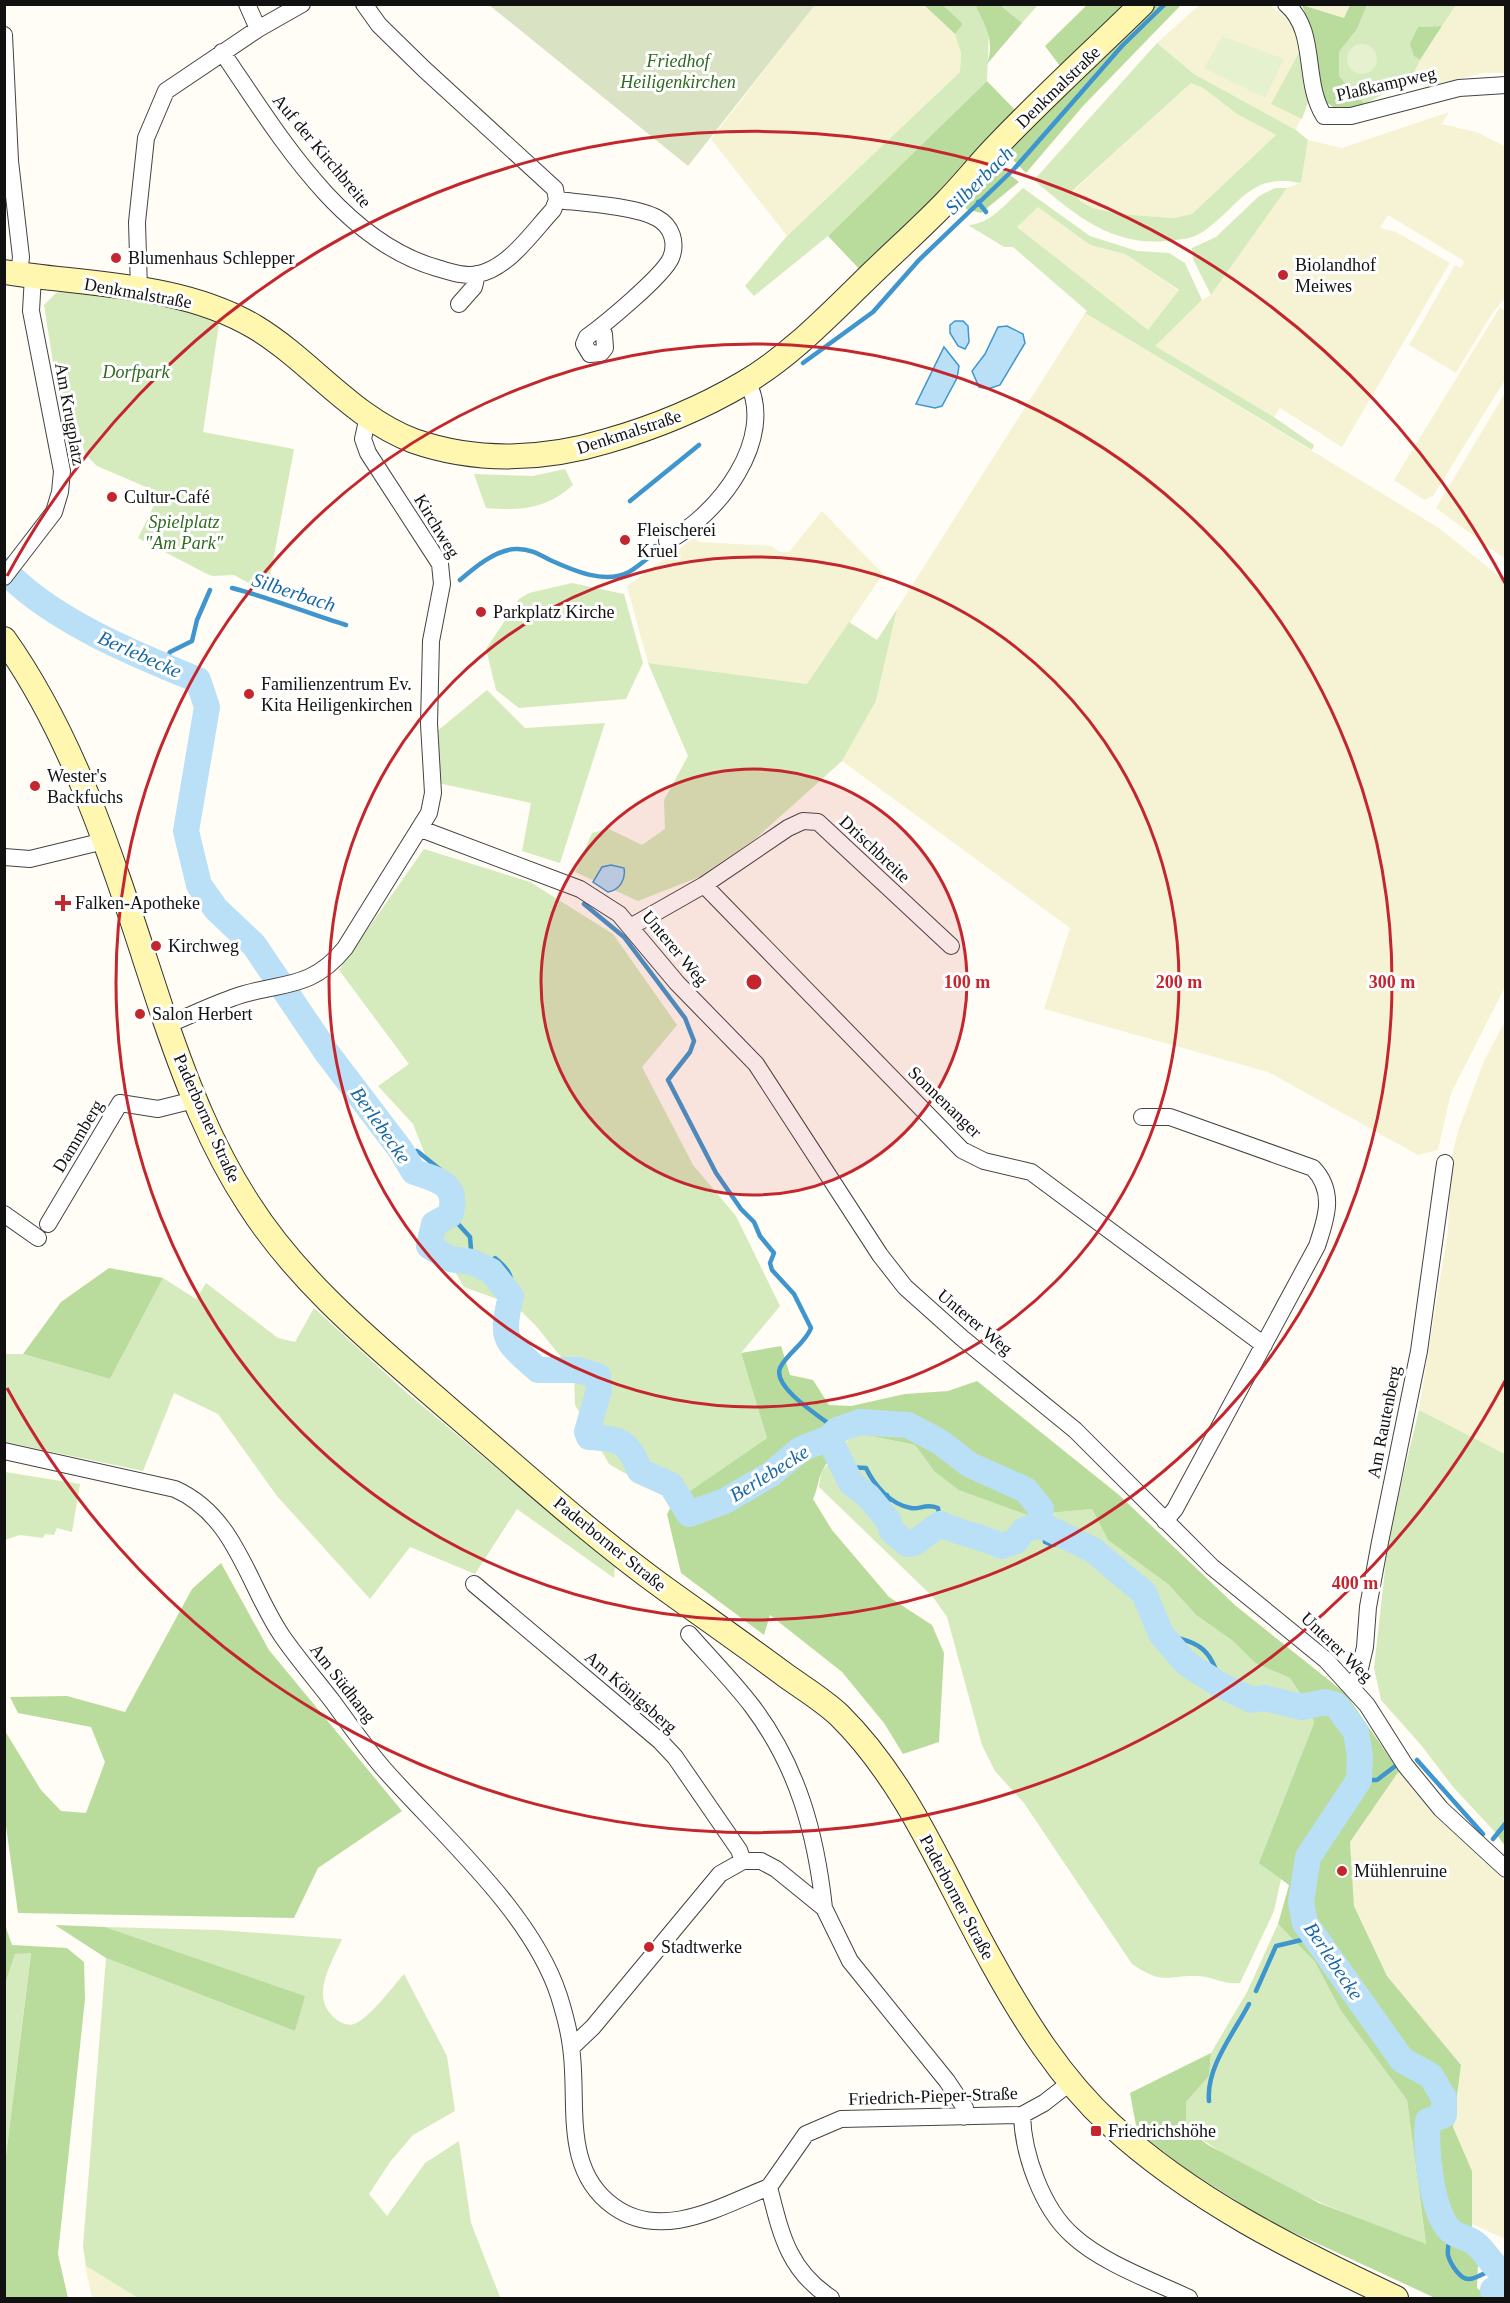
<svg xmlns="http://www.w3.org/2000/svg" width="1510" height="2303" font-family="Georgia,serif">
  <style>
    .farmland { fill: #f6f3d4 }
    .green { fill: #d5ebbd; fill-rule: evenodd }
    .forest { fill: #b9dc9c }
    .cemetery { fill: #d9e3c4 }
    .pitch { fill: #e6f2cf }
    .water { fill: #b9e0f7; stroke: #3f96cf; stroke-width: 1.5 }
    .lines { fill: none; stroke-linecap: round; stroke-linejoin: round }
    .stream { stroke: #3f96cf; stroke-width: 4.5 }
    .river { stroke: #b9e0f7; stroke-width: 26 }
    .minor-casing { stroke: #444; stroke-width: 18 }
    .secondary-casing { stroke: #333; stroke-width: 26 }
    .minor { stroke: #fff; stroke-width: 16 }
    .secondary { stroke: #fff6b0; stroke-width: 24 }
    .ring { fill: none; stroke: #c4262e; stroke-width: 3 }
    .poi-dot { fill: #c4262e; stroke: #fff; stroke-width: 2 }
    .labels { text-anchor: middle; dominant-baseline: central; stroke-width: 6; stroke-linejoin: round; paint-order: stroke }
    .park-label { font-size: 18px; font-style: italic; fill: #2f6b1f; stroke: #fff }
    .street-label { font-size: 18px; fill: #111; stroke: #fff }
    .poi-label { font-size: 18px; fill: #111; stroke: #fff; text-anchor: start }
    .water-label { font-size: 20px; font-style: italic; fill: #1768a6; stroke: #fff }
    .centre { fill: #c4262e; stroke: #fff; stroke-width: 3 }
    .ring-label { font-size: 18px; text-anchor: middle; font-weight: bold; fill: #c4262e; stroke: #fff; stroke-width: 6; stroke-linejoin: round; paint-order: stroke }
  </style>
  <rect width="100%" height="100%" fill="#fffdf5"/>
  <path class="farmland" d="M 815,5 L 924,5 L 955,34 L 961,53 L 960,72 L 787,236 L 711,139 Z
    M 1199,5 L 1270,5 L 1290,21 L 1303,38 L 1308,102 L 1296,130 L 1194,74 L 1157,43 Z
    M 1302,5 L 1350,5 L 1344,18 Z
    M 1456,5 L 1505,5 L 1505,73 L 1483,73 L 1425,87 L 1411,79 L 1420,60 Z
    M 1191,83 L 1203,88 L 1237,114 L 1276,135 L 1192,214 L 1173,218 L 1119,214 L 1093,208 L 1080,201 L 1072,192 Z
    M 1449,112 L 1442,124 L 1476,132 L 1505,146 L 1505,301 L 1503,300 L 1491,315 L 1456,373 L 1409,345 L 1455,265 L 1461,268 L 1464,261 L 1388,215 L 1380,228 L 1396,232 L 1450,263 L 1342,447 L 1280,408 L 1274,417 L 1154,346 L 1202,300 L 1211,295 L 1287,188 L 1301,183 L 1308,140 L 1342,148 Z
    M 1038,206 L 1090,245 L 1125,254 L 1179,291 L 1148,331 L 1017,227 Z
    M 1500,307 L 1505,311 L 1505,380 L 1433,496 L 1424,500 L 1394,480 Z
    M 1085,313 L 1439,528 L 1505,581 L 1506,985 L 1451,1093 L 1438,1150 L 1418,1155 L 1268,1072 L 1044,1009 L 1070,928 L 842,761 L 876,701 L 897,609 Z
    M 1505,393 L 1505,559 L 1436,508 Z
    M 822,511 L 883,574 L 808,684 L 648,663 L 627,586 L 694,538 L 699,542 L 771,546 L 780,552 L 789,552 Z
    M 1505,1021 L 1505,1454 L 1419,1410 L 1448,1230 L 1451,1160 L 1458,1131 L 1484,1061 Z
    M 1399,1771 L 1432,1813 L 1505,1881 L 1505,2239 L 1472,2224 L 1472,2171 L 1453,2127 L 1461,2065 L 1387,1976 L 1354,1906 L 1350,1842 Z
    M 85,2266 L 86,2266 L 138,2298 L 92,2298 Z"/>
  <path class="green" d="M 943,5 L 979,5 L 976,7 L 989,31 L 987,81 L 828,236 L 754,296 L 745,286 L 787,236 L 960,72 L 961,53 L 955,34 L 963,24 Z
    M 1000,5 L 1038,5 L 1022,23 Z
    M 1367,5 L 1456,5 L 1442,26 L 1418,27 L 1414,56 L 1420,60 L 1411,79 L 1365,104 L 1339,76 L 1339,52 L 1357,29 Z
    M 1157,43 L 1194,74 L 1296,130 L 1308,140 L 1301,183 C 1247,172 1240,208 1201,233 C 1191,239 1177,240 1166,241 C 1110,246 1074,214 1034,180 ZM 1191,83 L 1203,88 L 1237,114 L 1276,135 L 1192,214 L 1173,218 L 1119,214 L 1093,208 L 1080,201 L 1072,191 Z
    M 1302,47 L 1308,102 L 1302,119 L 1271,104 Z
    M 1023,188 L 1090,236 L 1137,251 L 1169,253 L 1185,263 L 1202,300 L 1155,346 L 1274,417 L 1314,445 L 1312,450 L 1085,313 L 1087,311 L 1013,247 L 1004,247 L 968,225 C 990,225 1007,202 1023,188 ZM 1038,207 L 1090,245 L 1125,254 L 1179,290 L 1148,330 L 1017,227 Z
    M 1275,188 L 1287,188 L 1211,295 L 1193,259 L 1192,248 L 1216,237 L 1259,196 Z
    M 65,290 L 134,296 L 220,317 L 203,432 L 294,449 L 267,593 L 234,575 L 213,576 L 205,573 L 138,538 L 160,493 L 97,466 L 85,454 L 76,418 L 62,420 L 44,305 L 56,293 Z
    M 565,469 L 573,485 C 546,509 521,511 486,508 L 474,474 L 533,476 Z
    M 572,583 L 624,594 L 643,663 L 626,699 L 519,708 L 496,690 L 486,649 L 519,599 L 529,593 Z
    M 897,609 L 876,701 L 842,761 L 755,839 L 699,877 L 638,901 L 575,872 L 592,833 L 609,829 L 642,845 L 665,829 L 664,800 L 688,756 L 648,663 L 807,684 L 849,622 L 877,640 Z
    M 487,690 L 525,728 L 605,723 L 560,863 L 522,851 L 531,803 L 438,783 L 436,732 Z
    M 424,849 L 530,882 L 613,934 L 677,1025 L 642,1067 L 693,1165 L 736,1216 L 780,1306 L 741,1353 L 767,1438 L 674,1502 L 609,1464 L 575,1405 L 574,1373 L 536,1326 L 516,1306 L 464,1287 L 438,1243 L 444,1202 L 413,1124 L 378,1086 L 409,1064 L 339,970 Z
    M 163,1278 L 196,1299 L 206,1283 L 278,1338 L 295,1342 L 314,1308 L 407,1393 L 615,1567 L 614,1578 L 517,1509 L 475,1574 L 410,1547 L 370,1599 L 277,1496 L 218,1414 L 174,1393 L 143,1471 L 5,1442 L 5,1354 L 23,1354 L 110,1379 Z
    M 1419,1410 L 1505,1454 L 1506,1820 L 1495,1832 L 1453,1787 L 1421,1745 L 1381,1700 L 1374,1668 L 1389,1534 Z
    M 852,1432 L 915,1445 L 934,1471 L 1028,1515 L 1092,1509 L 1108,1540 L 1169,1585 L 1196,1615 L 1233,1641 L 1255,1663 L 1290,1678 L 1311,1710 L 1314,1723 L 1260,1863 L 1281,1879 L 1274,1911 L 1240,1983 C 1225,1985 1213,1977 1198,1976 C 1165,1975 1165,1986 1132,1964 L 1024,1803 L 995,1771 L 982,1745 L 947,1617 L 933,1597 L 819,1487 L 821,1472 L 845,1445 Z
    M 5,1472 L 80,1484 L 72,1532 L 57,1528 L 54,1535 L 45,1534 L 43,1538 L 20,1535 L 5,1540 Z
    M 1278,1924 L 1315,1962 L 1341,2011 L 1407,2100 L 1426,2245 C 1345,2213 1255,2181 1185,2127 L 1186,2102 L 1209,2076 L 1211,2053 L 1247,1992 Z
    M 105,1927 L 219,1930 L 342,1939 C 331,1965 308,1998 337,2020 C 341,2023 349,2026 354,2024 C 369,2019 393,1986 404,1974 L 447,2056 L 455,2111 L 413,2135 L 390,2162 L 369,2194 L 387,2216 L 425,2163 L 459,2141 L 471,2223 L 500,2297 L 504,2298 L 138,2298 L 86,2266 L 83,2246 L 106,1958 L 295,2031 L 304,1996 Z
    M 31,1952 L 5,2164 L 5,1985 L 15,1954 Z"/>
  <path class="forest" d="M 979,4 L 1000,5 L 1022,23 L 987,64 C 995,42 986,26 976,7 Z
    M 924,5 L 943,5 L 963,24 L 955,34 Z
    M 1087,5 L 1126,5 L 1060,66 L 1045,46 Z
    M 1152,5 L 1181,5 L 1083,106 L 1026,173 L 1012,159 L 1012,146 Z
    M 1302,5 L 1344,18 L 1350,5 L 1367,5 L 1357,29 L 1339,52 L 1339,76 L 1365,104 L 1365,107 L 1338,110 L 1324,101 L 1319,91 L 1313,36 Z
    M 1442,26 L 1420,60 L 1414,56 L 1410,44 L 1418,27 Z
    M 987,81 L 1017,112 L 863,273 L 828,236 Z
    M 996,164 L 1019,182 L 981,213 L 966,209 L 960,197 Z
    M 109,1268 L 163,1278 L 110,1379 L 23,1354 L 61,1302 Z
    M 781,1346 L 790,1375 L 813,1380 L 829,1405 L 851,1406 L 905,1394 L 948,1391 L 977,1381 L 1119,1495 L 1236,1606 L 1345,1693 L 1399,1771 L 1350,1842 L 1354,1906 L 1387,1976 L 1461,2065 L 1453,2127 L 1472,2171 L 1472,2253 L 1478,2264 L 1477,2288 L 1491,2298 L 1435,2298 L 1267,2220 L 1186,2169 L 1137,2131 L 1130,2093 L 1211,2053 L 1209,2076 L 1186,2102 L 1186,2128 L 1208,2145 L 1319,2203 L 1426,2244 L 1407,2100 L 1341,2011 L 1315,1962 L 1278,1924 L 1289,1885 L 1259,1863 L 1314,1723 L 1311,1710 L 1290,1678 L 1255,1663 L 1233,1641 L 1196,1615 L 1169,1585 L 1108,1540 L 1092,1509 L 1028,1515 L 959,1490 L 934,1471 L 915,1445 L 852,1432 C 844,1447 829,1457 822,1471 C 818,1479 818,1489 813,1499 L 832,1530 L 889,1597 L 932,1625 L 944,1653 L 939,1742 L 903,1754 L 884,1723 L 842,1672 L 770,1615 L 764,1635 L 681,1573 L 667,1514 L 674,1502 L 767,1438 L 741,1353 Z
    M 221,1563 L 269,1650 L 402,1811 L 318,1868 L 294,1918 L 18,1913 L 5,1819 L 5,1731 L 41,1790 L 61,1811 L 86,1813 L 105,1762 L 91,1727 L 18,1713 L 10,1697 L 67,1696 L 125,1712 L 192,1589 Z
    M 1505,1820 L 1505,1846 L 1495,1832 Z
    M 5,1925 L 12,1945 L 67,1948 L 84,1962 L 85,1999 L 58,2254 L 68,2298 L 5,2298 L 5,2164 L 31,1953 L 15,1954 L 5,1985 Z
    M 55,1925 L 105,1927 L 305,1996 L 295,2031 L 106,1958 Z"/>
  <path class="cemetery" d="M 489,5 L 815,5 L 688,166 Z"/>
  <path class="pitch" d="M 1222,36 L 1284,59 L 1265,98 L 1204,68 Z
    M1347 59a15 15 0 1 1 30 0a15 15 0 1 1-30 0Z"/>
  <path class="water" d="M 955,321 L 963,321 L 968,326 L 969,342 L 965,349 L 958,346 L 950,333 L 950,325 Z
    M 1007,326 L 1023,334 L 1025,343 L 1000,385 L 988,389 L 979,387 L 972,371 L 985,354 L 998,327 Z
    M 944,347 L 959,366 L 957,378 L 942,406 L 935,408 L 916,404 Z
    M 611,865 L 624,868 C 626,879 620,890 608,892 L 593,882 L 602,867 Z"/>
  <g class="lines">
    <path class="stream" d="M 978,202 L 986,212
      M 803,363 L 873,312 L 919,260 L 1014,169 L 1122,46 L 1165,4
      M 630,501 L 699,445
      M 460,580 C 474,568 495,550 515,549 C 528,548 539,554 550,560 C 572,570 605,585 629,572 C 638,567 646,559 655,553 L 655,546
      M 232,588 C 271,598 307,613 346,625
      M 163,666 L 170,652 L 192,641 L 197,620 L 210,590
      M 584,904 L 624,937 L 685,1018 L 694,1041 L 690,1052 L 668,1080 L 716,1173 L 741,1209 L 754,1222 L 760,1236 L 774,1253 L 770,1263 L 772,1270 L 794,1294 L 811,1328 C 805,1344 787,1353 780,1368 C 772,1388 824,1419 837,1430
      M 402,1153 L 417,1151 L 442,1171 L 443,1182
      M 450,1215 L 470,1237 L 472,1262
      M 485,1269 L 495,1258 C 510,1270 514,1278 511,1296
      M 844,1467 L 866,1468 C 874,1485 891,1505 911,1508 C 920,1510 925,1503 938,1508 L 940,1524
      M 864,1492 L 876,1484
      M 884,1515 L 888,1502 L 887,1495
      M 1044,1528 L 1045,1542 L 1052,1545 L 1072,1542
      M 1161,1634 C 1197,1642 1212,1646 1220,1685
      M 1417,1760 L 1483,1834
      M 1359,1780 L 1377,1780 L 1394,1767
      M 1493,1839 L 1506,1823
      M 1256,1991 L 1276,1946 L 1314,1937
      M 1209,2101 C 1206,2067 1234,2033 1249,2004
      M 1450,2231 C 1450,2238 1447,2248 1448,2255 C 1450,2263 1460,2280 1469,2279 C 1477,2279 1487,2270 1496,2269"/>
    <path class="river" d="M 4,570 C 51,620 136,655 198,680 L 207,707 L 186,831 L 199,885 L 216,909 L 254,945 L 327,1053 L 400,1149 L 414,1172 C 438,1180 460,1184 450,1215 L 434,1224 L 429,1246 L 450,1259 L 472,1262 L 491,1271 L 511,1296 C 500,1341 505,1340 538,1370 L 578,1370 L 598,1376 L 599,1390 L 587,1432 L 589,1437 C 621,1439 627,1440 640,1471 L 671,1485 L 689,1514 L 725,1501 L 771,1474 L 801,1449 L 829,1438 L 837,1430 L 860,1422 L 908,1425 L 940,1442 L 970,1465 L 1026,1490 L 1041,1509
      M 829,1438 L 851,1483 L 868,1496 L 888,1520 L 892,1531 L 907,1544 L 914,1543 L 940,1524 C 961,1534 981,1536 1002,1546 L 1016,1541 L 1024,1530 L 1035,1526 L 1048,1528 L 1093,1550 L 1144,1593 L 1161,1634 L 1186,1663 L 1220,1685 L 1252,1700 L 1264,1698 L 1302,1707 L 1325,1702 L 1336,1705 L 1356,1732 L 1360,1756 L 1359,1780 L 1308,1857 L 1301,1902 L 1305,1923 L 1402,2060 L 1431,2076 L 1444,2098 L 1444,2115 L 1428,2121 C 1425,2145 1431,2216 1452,2232 C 1459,2237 1469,2238 1476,2244 C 1488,2254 1491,2267 1506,2273
      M 1493,2290 L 1506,2296"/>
    <defs>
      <path id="minor" d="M 247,4 L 258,29
        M 364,4 L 379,25 L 424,69 L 555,189 L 557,200
        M 1286,4 C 1318,31 1302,81 1324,116 L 1351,116 L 1459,88 L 1506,85
        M 4,35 L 10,161 L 21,257 L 19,274
        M 222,52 C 277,132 339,240 437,268 C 450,272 464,277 478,274 C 509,268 533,231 553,210 L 557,200 C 583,203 635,206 657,218 C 672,226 677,243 671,258 C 663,276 605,324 587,337 L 584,344 L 590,354 L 601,353 L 605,348 L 604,334 L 598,329
        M 139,290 L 137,222 L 146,138 L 166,91 L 258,29 L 302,4
        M 459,304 L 474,287 L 477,274
        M 667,541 C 717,517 778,438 747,381
        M 4,577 L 54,512 L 60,492 L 62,471 L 31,311 L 33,276
        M 421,829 L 580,889 L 619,914 L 677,983 L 756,1064 L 880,1255 L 905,1287 L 962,1338 L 1075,1430 L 1212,1567 L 1326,1660 L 1367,1705 L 1405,1765 L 1441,1809 L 1506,1869
        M 4,857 L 30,859 L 104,841
        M 704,885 L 788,828 L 803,821 L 818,822 L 951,946
        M 632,926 L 704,885 L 962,1150 L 984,1161 L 1031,1172 L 1264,1345
        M 167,1025 C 189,1016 210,1006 232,998 C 278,981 310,992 345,948 L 429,813 L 433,793 L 429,724 L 431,641 L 442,584 L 440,564 L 368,453 L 363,439 L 368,416
        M 1142,1117 L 1170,1117 L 1313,1168 C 1336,1192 1326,1219 1317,1246 L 1175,1509 L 1165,1521
        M 4,1214 L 38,1238
        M 48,1224 L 120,1103 L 158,1109 L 194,1100
        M 4,1451 L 175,1489 C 236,1516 248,1586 282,1636 C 298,1659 316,1680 333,1702 C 349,1724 365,1747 383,1768 C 440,1833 532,1912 559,1996 C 564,2012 569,2030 571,2047 C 579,2101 561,2168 613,2206 C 662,2242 721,2206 769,2187
        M 474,1584 L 660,1741 L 675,1757 L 739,1850 L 743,1861
        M 689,1634 C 710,1658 733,1681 752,1706 C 798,1767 816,1834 824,1908
        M 1351,1684 L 1358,1677 L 1365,1647 L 1368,1607 L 1380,1542 L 1419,1351 L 1445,1163
        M 571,2048 L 593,2027 L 720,1874 L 743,1861 L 761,1861 L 776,1869 L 824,1908 L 850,1961 L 947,2081 L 965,2108 L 964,2117
        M 1022,2115 C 1023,2154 1042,2208 1072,2235 C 1102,2263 1153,2281 1189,2298
        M 831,2298 C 788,2270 781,2234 769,2187 L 806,2134 L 841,2119 L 1022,2115 L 1044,2103 L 1071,2082"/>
      <path id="secondary" d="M 4,272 C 87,285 181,283 255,327 C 310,360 352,418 414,441 C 477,463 545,460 607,441 C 656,427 700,409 744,383 C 787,358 823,321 858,287 C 887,258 918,231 946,202 C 962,186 976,168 992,151 C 1039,101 1092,53 1142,4
        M 4,639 C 83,750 122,892 165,1020 C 187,1084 211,1146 248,1203 C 300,1285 379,1348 451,1411 C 522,1472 591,1535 667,1590 C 706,1618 746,1646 785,1675 C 803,1688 823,1700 839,1715 C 909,1784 944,1877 992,1962 C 1024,2020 1061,2079 1110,2124 C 1192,2200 1296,2251 1396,2298"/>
    </defs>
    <use href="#minor" class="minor-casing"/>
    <use href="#secondary" class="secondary-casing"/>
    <use href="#minor" class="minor"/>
    <use href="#secondary" class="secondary"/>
  </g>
  <circle cx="754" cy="982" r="213" fill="#c4262e" fill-opacity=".12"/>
  <g class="ring">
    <circle cx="754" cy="982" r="213"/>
    <circle cx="754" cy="982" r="425"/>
    <circle cx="754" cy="982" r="638"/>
    <path d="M1505 1381A850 850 0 0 1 7 1388M7 576A850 850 0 0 1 1505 583"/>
  </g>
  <g class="poi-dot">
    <circle cx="116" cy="258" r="6"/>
    <circle cx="1283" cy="275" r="6"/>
    <circle cx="112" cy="497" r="6"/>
    <circle cx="625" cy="540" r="6"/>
    <circle cx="481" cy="612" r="6"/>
    <circle cx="249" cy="694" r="6"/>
    <circle cx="35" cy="786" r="6"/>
    <path d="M60 894h6v6h6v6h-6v6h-6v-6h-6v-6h6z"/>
    <circle cx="156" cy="946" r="6"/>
    <circle cx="140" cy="1014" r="6"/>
    <circle cx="1342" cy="1871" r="6"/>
    <circle cx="649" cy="1947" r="6"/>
    <rect x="1090" y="2125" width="12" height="12" rx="3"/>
  </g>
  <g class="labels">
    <g class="park-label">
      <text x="678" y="61">Friedhof<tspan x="678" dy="21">Heiligenkirchen</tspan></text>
      <text x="136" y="372">Dorfpark</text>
      <text x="184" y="522">Spielplatz<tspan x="184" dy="21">"Am Park"</tspan></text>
    </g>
    <g class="street-label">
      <text transform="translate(1386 84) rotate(-13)">Plaßkampweg</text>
      <text transform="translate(1058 87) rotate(-44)">Denkmalstraße</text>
      <text transform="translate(322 151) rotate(50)">Auf der Kirchbreite</text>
      <text transform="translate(138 293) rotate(10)">Denkmalstraße</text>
      <text transform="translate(70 414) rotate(80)">Am Krugplatz</text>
      <text transform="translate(629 432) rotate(-18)">Denkmalstraße</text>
      <text transform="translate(437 526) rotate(59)">Kirchweg</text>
      <text transform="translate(875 849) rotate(43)">Drischbreite</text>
      <text transform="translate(675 948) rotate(50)">Unterer Weg</text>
      <text transform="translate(945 1102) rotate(44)">Sonnenanger</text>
      <text transform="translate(207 1118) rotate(66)">Paderborner Straße</text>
      <text transform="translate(78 1136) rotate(-59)">Dammberg</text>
      <text transform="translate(975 1322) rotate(40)">Unterer Weg</text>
      <text transform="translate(1384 1422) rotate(-79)">Am Rautenberg</text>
      <text transform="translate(610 1544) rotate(39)">Paderborner Straße</text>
      <text transform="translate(1337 1647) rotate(44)">Unterer Weg</text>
      <text transform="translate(343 1683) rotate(52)">Am Südhang</text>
      <text transform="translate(631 1692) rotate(41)">Am Königsberg</text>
      <text transform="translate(957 1897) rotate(62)">Paderborner Straße</text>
      <text transform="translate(933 2096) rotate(-2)">Friedrich-Pieper-Straße</text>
    </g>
    <g class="poi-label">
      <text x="128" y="258">Blumenhaus Schlepper</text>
      <text x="1295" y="265">Biolandhof<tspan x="1295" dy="21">Meiwes</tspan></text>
      <text x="124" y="497">Cultur-Café</text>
      <text x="637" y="530">Fleischerei<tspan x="637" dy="21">Kruel</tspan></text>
      <text x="493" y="612">Parkplatz Kirche</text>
      <text x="261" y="684">Familienzentrum Ev.<tspan x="261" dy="21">Kita Heiligenkirchen</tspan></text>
      <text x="47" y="776">Wester's<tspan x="47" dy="21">Backfuchs</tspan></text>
      <text x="75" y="903">Falken-Apotheke</text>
      <text x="168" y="946">Kirchweg</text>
      <text x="152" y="1014">Salon Herbert</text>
      <text x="1354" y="1871">Mühlenruine</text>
      <text x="661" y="1947">Stadtwerke</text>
      <text x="1108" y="2131">Friedrichshöhe</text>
    </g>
    <g class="water-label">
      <text transform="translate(979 180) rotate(-45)">Silberbach</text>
      <text transform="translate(294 592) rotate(18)">Silberbach</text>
      <text transform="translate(140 654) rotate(24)">Berlebecke</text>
      <text transform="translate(381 1125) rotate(55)">Berlebecke</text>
      <text transform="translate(769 1473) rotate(-32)">Berlebecke</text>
      <text transform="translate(1334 1961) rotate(56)">Berlebecke</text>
    </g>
  </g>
  <circle cx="754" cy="982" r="9" class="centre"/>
  <g class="ring-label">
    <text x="967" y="988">100 m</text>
    <text x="1179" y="988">200 m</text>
    <text x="1392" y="988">300 m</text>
    <text x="1355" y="1589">400 m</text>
  </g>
  <rect width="1510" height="2303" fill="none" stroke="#111111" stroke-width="12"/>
</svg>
